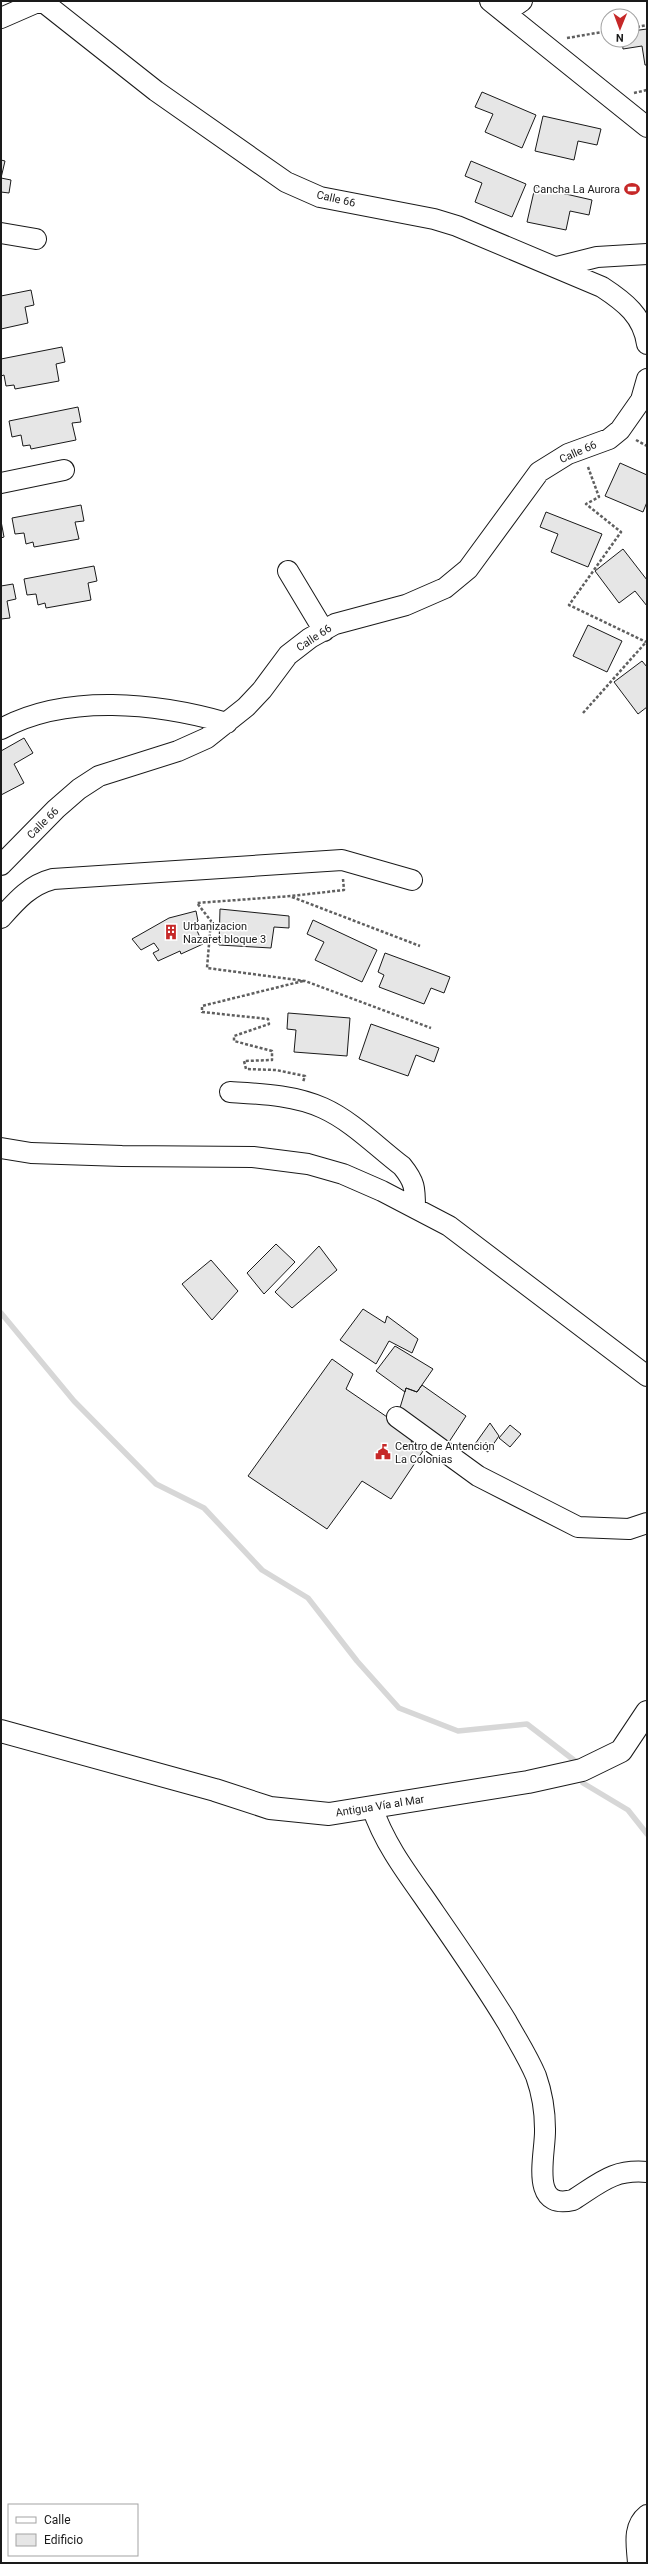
<svg xmlns="http://www.w3.org/2000/svg" width="648" height="2564" font-family="Roboto,sans-serif">
  <style>
    .lines { fill: none; stroke-linecap: round; stroke-linejoin: round }
    .stream { stroke: #d7d7d7; stroke-width: 5.5 }
    .building { fill: #e6e6e6; stroke: #1a1a1a }
    .minor-casing { stroke: #1a1a1a; stroke-width: 22 }
    .major-casing { stroke: #1a1a1a; stroke-width: 24 }
    .path { stroke: #5f5f5f; stroke-width: 2.5; stroke-dasharray: 3 2; stroke-linecap: butt }
    .minor { stroke: #fff; stroke-width: 20 }
    .major { stroke: #fff; stroke-width: 22 }
    .labels { text-anchor: middle; dominant-baseline: central; stroke-width: 3; stroke-linejoin: round; paint-order: stroke }
    .poi-label { font-size: 11px; fill: #1a1a1a; stroke: #fff; text-anchor: start }
    .street-label { font-size: 11px; fill: #1a1a1a; stroke: #fff }
  </style>
  <rect width="100%" height="100%" fill="#fff"/>
  <g class="lines">
    <path class="stream" d="M 1,1313 L 74,1401 L 156,1484 L 204,1508 L 262,1570 L 308,1598 L 357,1661 L 399,1708 L 458,1731 L 527,1724 L 579,1764
      M 583,1783 L 628,1810 L 647,1834"/>
  </g>
  <path class="building" d="M 647,29 L 647,65 L 645,65 L 642,46 L 623,49 L 622,40 L 632,40 L 632,31 Z
    M 482,92 L 536,115 L 522,148 L 485,132 L 493,114 L 475,107 Z
    M 543,116 L 601,129 L 597,145 L 578,141 L 574,160 L 535,151 Z
    M 1,160 L 5,161 L 1,178 L 11,180 L 9,193 L 1,192 Z
    M 471,161 L 526,184 L 512,217 L 475,202 L 482,183 L 465,176 Z
    M 535,187 L 592,200 L 589,215 L 570,211 L 566,230 L 527,222 Z
    M 31,290 L 34,305 L 25,307 L 28,323 L 1,329 L 1,296 Z
    M 62,347 L 65,362 L 56,364 L 59,381 L 15,389 L 14,385 L 6,386 L 4,375 L 1,376 L 1,359 Z
    M 78,407 L 81,422 L 72,423 L 76,440 L 31,449 L 30,445 L 23,446 L 21,435 L 12,437 L 9,421 Z
    M 620,463 L 647,475 L 647,502 L 643,512 L 605,496 Z
    M 81,505 L 84,521 L 75,522 L 79,539 L 34,547 L 33,542 L 26,544 L 24,533 L 15,534 L 12,518 Z
    M 546,512 L 602,534 L 588,567 L 551,552 L 558,534 L 540,527 Z
    M 1,521 L 4,537 L 1,538 Z
    M 623,549 L 647,580 L 647,606 L 635,591 L 619,603 L 595,571 Z
    M 94,566 L 97,581 L 88,583 L 91,600 L 46,608 L 45,603 L 38,605 L 36,594 L 27,595 L 24,579 Z
    M 13,584 L 16,599 L 7,601 L 10,618 L 1,619 L 1,586 Z
    M 588,625 L 622,641 L 607,672 L 573,656 Z
    M 642,661 L 647,667 L 647,707 L 638,714 L 614,682 Z
    M 24,738 L 33,753 L 14,764 L 24,783 L 1,795 L 1,751 Z
    M 220,909 L 289,916 L 289,928 L 274,927 L 271,948 L 219,945 Z
    M 196,911 L 198,921 L 194,924 L 203,944 L 181,954 L 180,951 L 158,961 L 153,953 L 159,950 L 154,943 L 141,950 L 132,939 L 169,918 Z
    M 313,920 L 377,950 L 362,982 L 315,960 L 324,942 L 307,934 Z
    M 385,953 L 450,977 L 444,993 L 431,988 L 424,1004 L 379,987 L 384,975 L 378,972 Z
    M 288,1013 L 350,1018 L 347,1056 L 294,1052 L 296,1030 L 287,1029 Z
    M 371,1024 L 439,1048 L 434,1062 L 416,1055 L 408,1076 L 359,1059 Z
    M 276,1244 L 295,1262 L 264,1294 L 247,1273 Z
    M 319,1246 L 337,1270 L 292,1308 L 275,1292 Z
    M 211,1260 L 238,1291 L 212,1320 L 182,1284 Z
    M 363,1309 L 385,1323 L 387,1316 L 418,1339 L 412,1353 L 389,1341 L 376,1364 L 340,1340 Z
    M 395,1346 L 433,1369 L 417,1392 L 406,1388 L 405,1392 L 376,1371 Z
    M 332,1359 L 353,1374 L 346,1389 L 415,1436 L 411,1442 L 423,1451 L 391,1499 L 362,1481 L 327,1529 L 248,1476 Z
    M 422,1385 L 466,1416 L 447,1445 L 399,1411 L 406,1388 L 417,1392 Z
    M 490,1423 L 499,1436 L 488,1452 L 475,1444 Z
    M 510,1425 L 521,1434 L 510,1447 L 499,1438 Z"/>
  <g class="lines">
    <defs>
      <path id="minor" d="M 42,1 L 156,91 L 286,182 L 320,197 L 434,219 L 457,226 L 602,287 C 625,302 643,316 647,344
        M 490,1 L 647,127
        M 505,13 L 522,1
        M 1,18 L 40,1
        M 1,233 L 36,239
        M 557,267 L 597,257 L 647,254
        M 1,483 L 64,470
        M 288,571 L 324,631
        M 1,729 C 67,693 157,703 227,723
        M 1,865 L 56,809 L 79,789 L 99,776 L 178,751 L 207,738 L 246,707 L 262,690 L 288,655 L 310,638 L 335,624 L 406,605 L 445,588 L 468,569 L 539,472 L 568,454 L 609,439 L 620,430 L 641,400 L 647,379
        M 1,918 C 17,900 30,885 53,879 L 342,860 L 412,880
        M 230,1092 C 262,1094 294,1095 323,1108 C 352,1121 377,1147 402,1166 C 415,1182 415,1188 415,1208
        M 1,1148 L 31,1153 L 122,1156 L 253,1157 L 308,1164 L 343,1174 L 382,1191 L 449,1226 L 647,1376
        M 397,1417 L 478,1476 L 578,1527 L 629,1529 L 647,1523
        M 372,1807 C 383,1840 403,1868 423,1896 C 452,1938 481,1979 507,2022 C 517,2040 528,2057 536,2076 C 542,2093 545,2111 545,2129 C 546,2153 528,2211 573,2200 C 600,2183 613,2169 647,2172
        M 638,2563 C 637,2546 632,2527 647,2515"/>
      <path id="major" d="M 1,1731 L 215,1790 L 270,1808 L 329,1814 L 528,1782 L 582,1770 L 621,1751 L 647,1712"/>
    </defs>
    <use href="#minor" class="minor-casing"/>
    <use href="#major" class="major-casing"/>
    <path class="path" d="M 632,28 L 647,25
      M 567,38 L 608,31
      M 634,93 L 647,90
      M 636,440 L 647,446
      M 588,467 L 599,497 L 586,504 L 621,532 L 569,605 L 646,642
      M 583,713 L 647,641
      M 343,879 L 344,890 L 291,896 L 197,903 L 211,921 L 207,968 L 305,981 L 431,1028
      M 292,897 L 420,946
      M 303,981 L 202,1006 L 202,1012 L 268,1019 L 269,1024 L 234,1036 L 234,1041 L 272,1051 L 272,1060 L 244,1061 L 246,1069 L 276,1070 L 305,1076 L 303,1082"/>
    <use href="#minor" class="minor"/>
    <use href="#major" class="major"/>
  </g>
  <defs>
    <symbol id="stadium-bare" viewBox="-9 -9 18 18"><path d="M0-5a6.5 5 0 1 0 0 10a6.5 5 0 1 0 0-10ZM-3.5-1.8h7v3.6h-7Z" fill="#c62828" stroke="#fff" stroke-width="2.5" paint-order="stroke"/></symbol>
    <symbol id="building-bare" viewBox="-9 -9 18 18"><path d="M-4-6H4V6H1V3H-1V6H-4ZM-2.5-4.3h1.7v1.8h-1.7ZM.8-4.3h1.7v1.8H.8ZM-2.5-1h1.7V.8h-1.7ZM.8-1h1.7V.8H.8Z" fill="#c62828" stroke="#fff" stroke-width="2.5" paint-order="stroke"/></symbol>
    <symbol id="civic-bare" viewBox="-9 -9 18 18"><path d="M-.6-6.5H3V-4.5H.6V-3L4-1V1h2V6H-6V1h2V-1L-.6-3ZM-1.2 2.5V6h2.4V2.5Z" fill="#c62828" stroke="#fff" stroke-width="2.5" paint-order="stroke"/></symbol>
  </defs>
  <g fill-rule="evenodd">
    <use href="#stadium-bare" x="621" y="178" width="22" height="22"/>
    <use href="#building-bare" x="160" y="921" width="22" height="22"/>
    <use href="#civic-bare" x="372" y="1441" width="22" height="22"/>
  </g>
  <g class="labels">
    <g class="poi-label">
      <text x="620" y="189" text-anchor="end">Cancha La Aurora</text>
      <text x="183" y="926">Urbanizacion<tspan x="183" dy="13">Nazaret bloque 3</tspan></text>
      <text x="395" y="1446">Centro de Antención<tspan x="395" dy="13">La Colonias</tspan></text>
    </g>
    <g class="street-label">
      <text transform="translate(336 199) rotate(13)">Calle 66</text>
      <text transform="translate(578 452) rotate(-24)">Calle 66</text>
      <text transform="translate(314 638) rotate(-33)">Calle 66</text>
      <text transform="translate(43 823) rotate(-45)">Calle 66</text>
      <text transform="translate(380 1806) rotate(-9)">Antigua Vía al Mar</text>
    </g>
  </g>
  <rect width="648" height="2564" fill="none" stroke="#1a1a1a" stroke-width="4"/>
  <rect x="8" y="2504" width="130" height="52" fill="#ffffff" stroke="#a3a3a3"/>
  <rect x="16" y="2517" width="20" height="6" fill="#ffffff" stroke="#a3a3a3"/>
  <text x="44" y="2524" font-size="12" fill="#1a1a1a">Calle</text>
  <rect x="16" y="2534" width="20" height="12" fill="#e6e6e6" stroke="#a3a3a3"/>
  <text x="44" y="2544" font-size="12" fill="#1a1a1a">Edificio</text>
  <g transform="translate(620 28) rotate(181)"><circle r="19" fill="#ffffff" stroke="#a3a3a3"/>
  <path d="M0-3L7 15L0 10L-7 15Z" fill="#c62828"/>
  <text y="-6" font-size="11" font-weight="bold" text-anchor="middle" fill="#1a1a1a">N</text>
  </g>
</svg>
